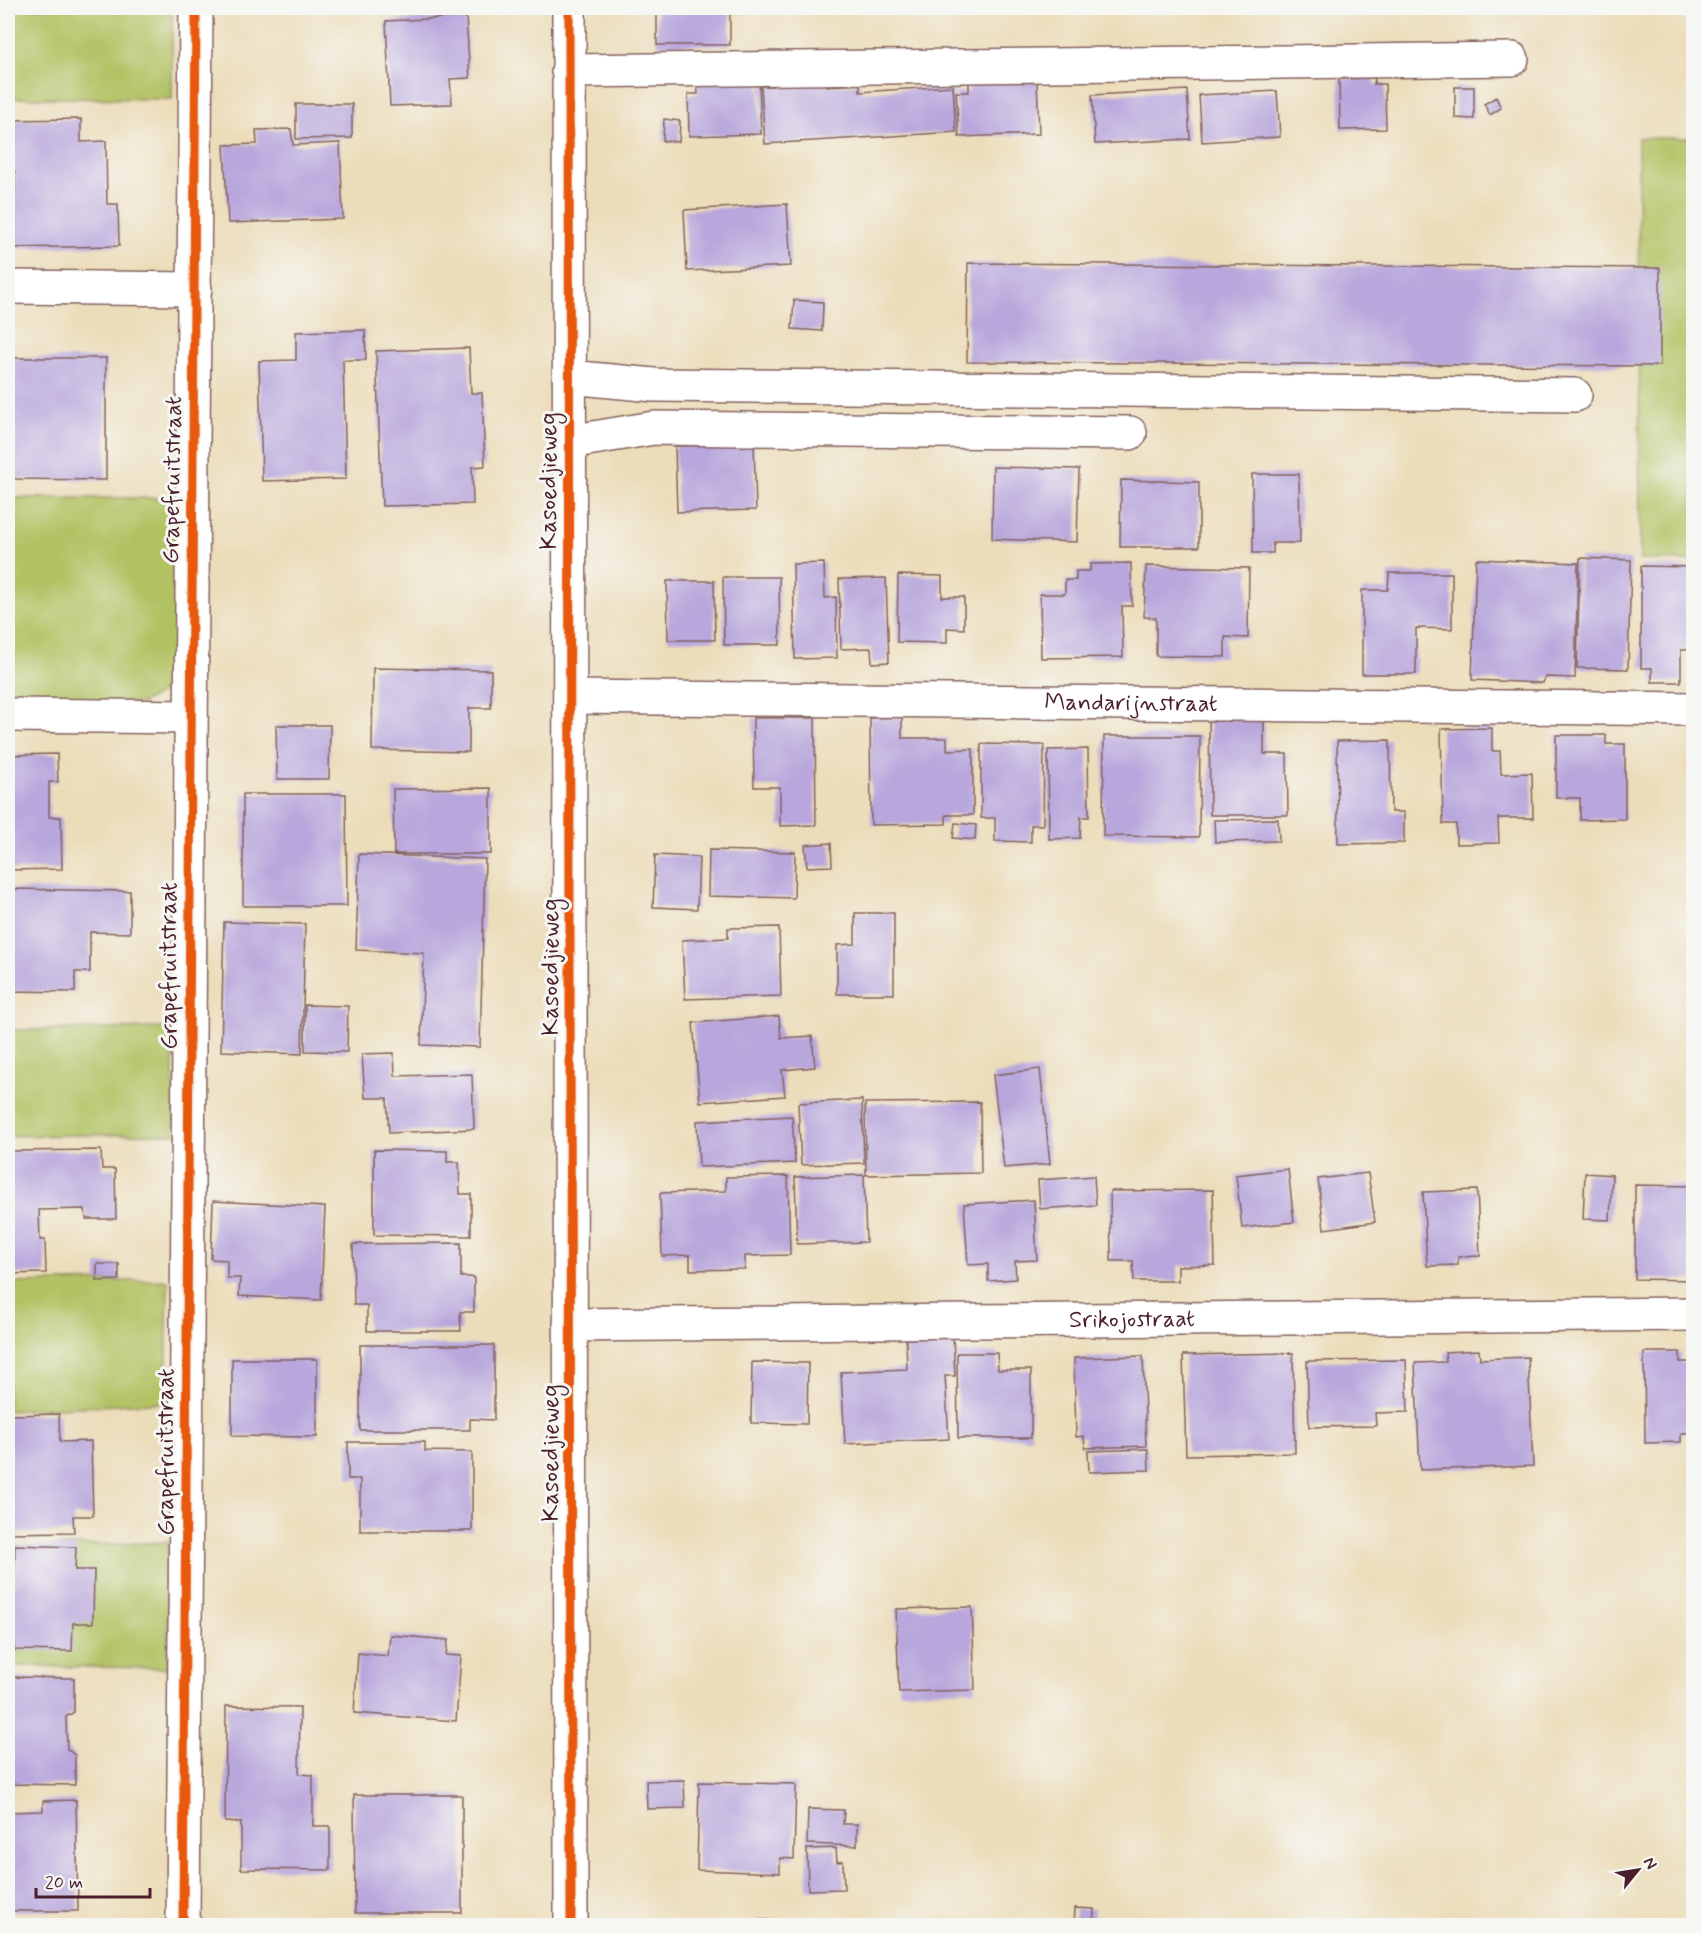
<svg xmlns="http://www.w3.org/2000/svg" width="1701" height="1933" font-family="Mynerve,sans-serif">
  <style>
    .green { fill: #b2c264; stroke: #7e7048; stroke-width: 1.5 }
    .building { fill: #b8a6dc }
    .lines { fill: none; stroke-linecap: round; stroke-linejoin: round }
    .minor-casing { stroke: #83625d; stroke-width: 36 }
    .minor { stroke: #fff; stroke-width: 33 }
    .cycleway-casing { stroke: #f6f6f2; stroke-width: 13 }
    .cycleway { stroke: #e8590c; stroke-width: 9 }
    .labels { text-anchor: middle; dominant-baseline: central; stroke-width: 6; stroke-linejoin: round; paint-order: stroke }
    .street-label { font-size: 24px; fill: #4a1f2b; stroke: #f6f6f2 }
  </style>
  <rect width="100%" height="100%" fill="#f6f6f2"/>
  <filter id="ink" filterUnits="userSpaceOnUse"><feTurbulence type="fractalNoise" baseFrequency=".0167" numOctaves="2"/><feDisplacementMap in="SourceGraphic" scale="12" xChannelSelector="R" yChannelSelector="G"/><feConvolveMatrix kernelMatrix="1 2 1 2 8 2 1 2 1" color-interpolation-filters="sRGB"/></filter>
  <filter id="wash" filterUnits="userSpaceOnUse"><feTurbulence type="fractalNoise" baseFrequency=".008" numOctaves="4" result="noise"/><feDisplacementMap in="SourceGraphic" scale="24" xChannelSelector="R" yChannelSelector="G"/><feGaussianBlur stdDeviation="1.35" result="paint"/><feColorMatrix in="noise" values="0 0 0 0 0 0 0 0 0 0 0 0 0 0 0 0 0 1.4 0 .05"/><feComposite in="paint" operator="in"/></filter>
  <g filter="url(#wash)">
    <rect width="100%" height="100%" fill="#ecddba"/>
    <path class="green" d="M 8,8 L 172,8 L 172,99 L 8,98 Z
      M 1638,138 L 1693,138 L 1693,561 L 1640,560 Z
      M 8,498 L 174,498 L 177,649 L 167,690 L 142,703 L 8,699 Z
      M 172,1028 L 175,1134 L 8,1136 L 8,1030 Z
      M 168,1280 L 166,1402 L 8,1411 L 8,1283 Z
      M 168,1542 L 168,1668 L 8,1666 L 8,1548 Z"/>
    <g id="blocks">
      <path class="building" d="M 657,8 L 749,8 L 749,13 L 730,13 L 730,45 L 657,45 Z
        M 466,17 L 470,78 L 450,79 L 452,104 L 390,106 L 386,21 Z
        M 826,71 L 827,86 L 860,84 L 860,92 L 953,86 L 956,132 L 765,144 L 761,86 L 773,86 L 773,74 Z
        M 1375,78 L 1374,84 L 1385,84 L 1386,129 L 1340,130 L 1339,79 Z
        M 1037,79 L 1039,134 L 959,137 L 956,92 L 969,92 L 969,81 Z
        M 759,81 L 761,134 L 689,136 L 688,94 L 698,94 L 697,83 Z
        M 1455,87 L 1474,87 L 1474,119 L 1455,118 Z
        M 1187,90 L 1190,139 L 1095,144 L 1092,95 Z
        M 1277,91 L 1280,137 L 1202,142 L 1199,95 Z
        M 1496,97 L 1501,108 L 1490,115 L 1484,104 Z
        M 296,104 L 352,104 L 352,138 L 296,139 Z
        M 81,119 L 81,142 L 106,141 L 107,204 L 118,204 L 119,246 L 8,248 L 8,190 L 15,190 L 15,172 L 8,172 L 8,120 Z
        M 664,119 L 680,121 L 679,142 L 663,141 Z
        M 291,129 L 293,145 L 340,143 L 343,219 L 228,223 L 224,145 L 257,144 L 256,130 Z
        M 787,204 L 791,266 L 687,271 L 684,210 Z
        M 968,263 L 1660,268 L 1660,366 L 967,362 Z
        M 794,300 L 823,302 L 822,331 L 792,329 Z
        M 365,330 L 366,360 L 343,360 L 346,479 L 262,481 L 259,361 L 296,360 L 296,332 Z
        M 469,348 L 471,393 L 482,393 L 485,466 L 472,467 L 473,504 L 382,506 L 376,351 Z
        M 8,358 L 106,358 L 106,480 L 8,479 Z
        M 754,444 L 756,510 L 677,512 L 675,446 Z
        M 993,467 L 1079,469 L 1077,542 L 992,539 Z
        M 1252,474 L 1299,474 L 1300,543 L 1273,543 L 1273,553 L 1253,553 Z
        M 1121,480 L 1199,482 L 1199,547 L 1120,547 Z
        M 1580,558 L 1631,560 L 1628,669 L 1577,668 Z
        M 1476,559 L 1578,563 L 1575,678 L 1545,677 L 1543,683 L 1472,680 Z
        M 824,563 L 825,598 L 836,597 L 837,658 L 795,659 L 793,564 Z
        M 1131,563 L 1132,606 L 1122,606 L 1123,657 L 1041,658 L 1040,594 L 1065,594 L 1065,580 L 1076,580 L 1076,571 L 1090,571 L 1090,564 Z
        M 1146,566 L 1249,568 L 1248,638 L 1225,637 L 1225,657 L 1156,656 L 1156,618 L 1144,617 Z
        M 1641,566 L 1694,567 L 1694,650 L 1681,650 L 1681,682 L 1652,682 L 1652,668 L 1641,668 Z
        M 1389,573 L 1452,573 L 1452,629 L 1416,628 L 1416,674 L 1362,674 L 1362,590 L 1388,590 Z
        M 898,575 L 942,576 L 942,597 L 964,597 L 964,629 L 947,628 L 947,643 L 897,642 Z
        M 723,577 L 779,577 L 780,645 L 724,645 Z
        M 886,578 L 889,662 L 872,663 L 871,648 L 841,649 L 839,579 Z
        M 667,581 L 714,581 L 715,640 L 668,640 Z
        M 373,668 L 491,670 L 491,708 L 469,708 L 469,752 L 372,750 Z
        M 1209,709 L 1264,709 L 1264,754 L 1287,754 L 1288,815 L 1210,815 Z
        M 902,717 L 902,738 L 947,738 L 947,750 L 973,749 L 973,815 L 946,815 L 946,824 L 871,825 L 870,718 Z
        M 753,718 L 815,718 L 816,825 L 780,826 L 780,787 L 754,787 Z
        M 276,725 L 330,725 L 329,779 L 277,779 Z
        M 1492,728 L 1492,751 L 1500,751 L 1501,774 L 1532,773 L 1533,818 L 1498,818 L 1499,843 L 1456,844 L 1456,824 L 1443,824 L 1441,729 Z
        M 1556,735 L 1606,735 L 1606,744 L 1625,744 L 1625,819 L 1580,820 L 1580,798 L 1556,798 Z
        M 1104,736 L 1200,736 L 1199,837 L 1103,836 Z
        M 1390,740 L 1391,812 L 1404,812 L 1404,843 L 1338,844 L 1337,741 Z
        M 981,744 L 1044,745 L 1043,825 L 1031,825 L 1031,842 L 995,841 L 995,818 L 981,818 Z
        M 1088,749 L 1089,817 L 1081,817 L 1080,838 L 1049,839 L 1048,750 Z
        M 57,754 L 58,782 L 49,782 L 49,817 L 61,817 L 62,869 L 8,870 L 8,755 Z
        M 491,788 L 491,854 L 394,854 L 393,789 Z
        M 243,794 L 346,794 L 347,906 L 243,906 Z
        M 1278,819 L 1279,841 L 1215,842 L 1214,820 Z
        M 955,823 L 976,825 L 975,840 L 953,838 Z
        M 831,843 L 832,866 L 807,867 L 805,845 Z
        M 709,850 L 795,852 L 794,898 L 708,896 Z
        M 359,854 L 485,859 L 480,1047 L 421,1045 L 424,953 L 356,950 Z
        M 655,855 L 699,857 L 697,909 L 653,907 Z
        M 11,889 L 130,891 L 130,933 L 90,932 L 90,972 L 75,972 L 75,992 L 9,991 Z
        M 855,913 L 894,913 L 894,994 L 837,994 L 837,945 L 855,944 Z
        M 224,922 L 305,924 L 302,1054 L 221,1051 Z
        M 779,927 L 781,996 L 685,999 L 682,940 L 728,938 L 728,928 Z
        M 305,1005 L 348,1006 L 347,1052 L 305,1051 Z
        M 779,1016 L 781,1038 L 812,1036 L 815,1067 L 782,1070 L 785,1096 L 700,1102 L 693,1023 Z
        M 394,1053 L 395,1076 L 472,1074 L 474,1129 L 389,1133 L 387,1098 L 365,1098 L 362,1054 Z
        M 1040,1069 L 1050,1164 L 1004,1168 L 993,1075 Z
        M 862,1100 L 864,1163 L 801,1165 L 798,1103 Z
        M 980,1102 L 981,1173 L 866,1175 L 865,1103 Z
        M 792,1116 L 795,1163 L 699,1167 L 697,1121 Z
        M 101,1150 L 102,1169 L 115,1169 L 116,1219 L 86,1219 L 85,1209 L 39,1210 L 40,1240 L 45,1240 L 46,1273 L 8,1274 L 8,1151 Z
        M 374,1150 L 447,1151 L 447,1162 L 459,1162 L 460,1194 L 471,1194 L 471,1236 L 374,1235 Z
        M 1288,1169 L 1294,1222 L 1242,1228 L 1236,1175 Z
        M 1368,1173 L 1375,1222 L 1324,1229 L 1318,1179 Z
        M 1585,1173 L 1612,1175 L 1610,1220 L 1583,1219 Z
        M 864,1175 L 866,1242 L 797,1244 L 795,1177 Z
        M 788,1176 L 790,1255 L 745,1256 L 745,1269 L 690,1270 L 690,1255 L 662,1256 L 660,1193 L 726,1191 L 726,1177 Z
        M 1094,1176 L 1096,1205 L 1040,1209 L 1038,1180 Z
        M 1635,1185 L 1694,1186 L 1694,1280 L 1635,1279 Z
        M 1213,1190 L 1215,1265 L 1178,1266 L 1178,1281 L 1134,1281 L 1133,1261 L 1111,1261 L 1110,1191 Z
        M 1477,1190 L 1480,1256 L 1458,1257 L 1458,1265 L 1427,1266 L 1423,1192 Z
        M 1034,1200 L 1037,1260 L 1015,1261 L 1016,1279 L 988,1281 L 988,1264 L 968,1265 L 964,1204 Z
        M 213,1201 L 325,1207 L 321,1300 L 239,1296 L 240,1278 L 227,1278 L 227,1260 L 211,1259 Z
        M 461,1243 L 461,1277 L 474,1277 L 474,1312 L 460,1312 L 461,1331 L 367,1331 L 367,1305 L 354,1305 L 353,1244 Z
        M 97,1264 L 119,1264 L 119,1280 L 97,1281 Z
        M 953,1336 L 955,1376 L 945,1376 L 949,1439 L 845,1444 L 841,1372 L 907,1369 L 906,1339 Z
        M 360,1345 L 494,1345 L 494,1420 L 470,1419 L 470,1430 L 360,1430 Z
        M 1479,1350 L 1480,1359 L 1528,1357 L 1533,1466 L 1420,1470 L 1415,1363 L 1446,1362 L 1445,1352 Z
        M 1644,1352 L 1680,1352 L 1680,1362 L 1694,1362 L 1694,1433 L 1681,1433 L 1681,1442 L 1645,1443 Z
        M 957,1353 L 997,1353 L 998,1370 L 1031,1370 L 1031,1438 L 958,1438 Z
        M 1293,1353 L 1295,1453 L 1186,1455 L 1183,1355 Z
        M 1143,1356 L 1146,1446 L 1085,1448 L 1084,1436 L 1076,1437 L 1074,1358 Z
        M 232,1359 L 317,1359 L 317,1437 L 232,1436 Z
        M 1406,1360 L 1408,1412 L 1375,1413 L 1376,1426 L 1309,1427 L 1307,1361 Z
        M 752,1362 L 808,1363 L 807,1424 L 751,1423 Z
        M 59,1414 L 60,1442 L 91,1441 L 93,1516 L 73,1516 L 74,1532 L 8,1533 L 8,1415 Z
        M 348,1442 L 425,1442 L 425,1451 L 472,1452 L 472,1531 L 360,1531 L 360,1479 L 348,1479 Z
        M 1148,1449 L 1149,1470 L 1089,1472 L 1088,1451 Z
        M 15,1545 L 76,1547 L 75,1570 L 94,1570 L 93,1623 L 73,1623 L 72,1651 L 14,1650 L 14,1607 L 8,1607 L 8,1585 L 14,1585 Z
        M 972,1607 L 975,1690 L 899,1692 L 896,1609 Z
        M 390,1635 L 448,1640 L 446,1655 L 461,1656 L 456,1721 L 354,1713 L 358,1653 L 388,1656 Z
        M 8,1677 L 74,1678 L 74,1712 L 66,1717 L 67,1749 L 75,1755 L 75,1785 L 8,1784 Z
        M 226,1706 L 300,1707 L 299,1774 L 313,1775 L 313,1826 L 330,1826 L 330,1870 L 241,1869 L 241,1823 L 225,1822 Z
        M 684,1780 L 685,1808 L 647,1809 L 646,1781 Z
        M 699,1782 L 796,1784 L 794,1859 L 780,1858 L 780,1873 L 697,1870 Z
        M 354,1795 L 462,1795 L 462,1913 L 355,1913 Z
        M 76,1800 L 78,1911 L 8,1911 L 8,1812 L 43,1811 L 43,1801 Z
        M 808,1809 L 844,1810 L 843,1824 L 857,1824 L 857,1846 L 807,1844 Z
        M 836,1848 L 837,1862 L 843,1861 L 844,1889 L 808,1890 L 807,1849 Z
        M 1075,1908 L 1094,1909 L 1093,1926 L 1074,1926 Z
        M 760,1920 L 818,1923 L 818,1926 L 760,1926 Z"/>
    </g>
  </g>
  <g filter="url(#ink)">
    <use href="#blocks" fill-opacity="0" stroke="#83625d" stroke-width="1.5"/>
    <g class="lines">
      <defs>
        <g id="minor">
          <path d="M 569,8 L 571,1926"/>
          <path d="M 568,71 L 1512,59"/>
          <path d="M 8,287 L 195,289"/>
          <path d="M 569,377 L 654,385 L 1575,395"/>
          <path d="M 569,442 L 654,428 L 1130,433"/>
          <path id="s1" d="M 570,697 L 1694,709"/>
          <path d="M 8,715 L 190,717"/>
          <path id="s2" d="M 570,1325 L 1694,1314"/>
          <path d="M 183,1926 L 196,8"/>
        </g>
      </defs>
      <use href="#minor" class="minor-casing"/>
      <use href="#minor" class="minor"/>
      <defs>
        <path id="cycleway" d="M 569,8 L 571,1926
          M 183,1926 L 196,8"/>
      </defs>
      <use href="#cycleway" class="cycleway-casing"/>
      <use href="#cycleway" class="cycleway"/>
    </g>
  </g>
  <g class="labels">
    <g class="street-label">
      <text transform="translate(173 480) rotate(-89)">Grapefruitstraat</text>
      <text transform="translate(549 481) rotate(-90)">Kasoedjieweg</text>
      <text stroke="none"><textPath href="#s1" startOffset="561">Mandarijnstraat</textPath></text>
      <text transform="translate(169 966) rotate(-90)">Grapefruitstraat</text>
      <text transform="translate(551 967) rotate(-90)">Kasoedjieweg</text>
      <text stroke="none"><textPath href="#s2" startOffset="562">Srikojostraat</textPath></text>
      <text transform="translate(166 1452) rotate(-90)">Grapefruitstraat</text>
      <text transform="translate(551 1453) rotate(-90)">Kasoedjieweg</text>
    </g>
  </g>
  <rect width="1701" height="1933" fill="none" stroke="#f6f6f2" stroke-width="30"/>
  <g transform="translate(1638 1870) rotate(60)" stroke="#f6f6f2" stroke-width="4.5" paint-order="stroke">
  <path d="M0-4.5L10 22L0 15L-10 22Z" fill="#4a1f2b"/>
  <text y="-9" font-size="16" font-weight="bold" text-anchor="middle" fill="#4a1f2b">N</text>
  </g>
  <path d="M36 1888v9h114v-9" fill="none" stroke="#4a1f2b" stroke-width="3"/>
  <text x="45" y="1888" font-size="18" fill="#4a1f2b" stroke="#f6f6f2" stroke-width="4.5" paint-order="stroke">20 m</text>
</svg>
